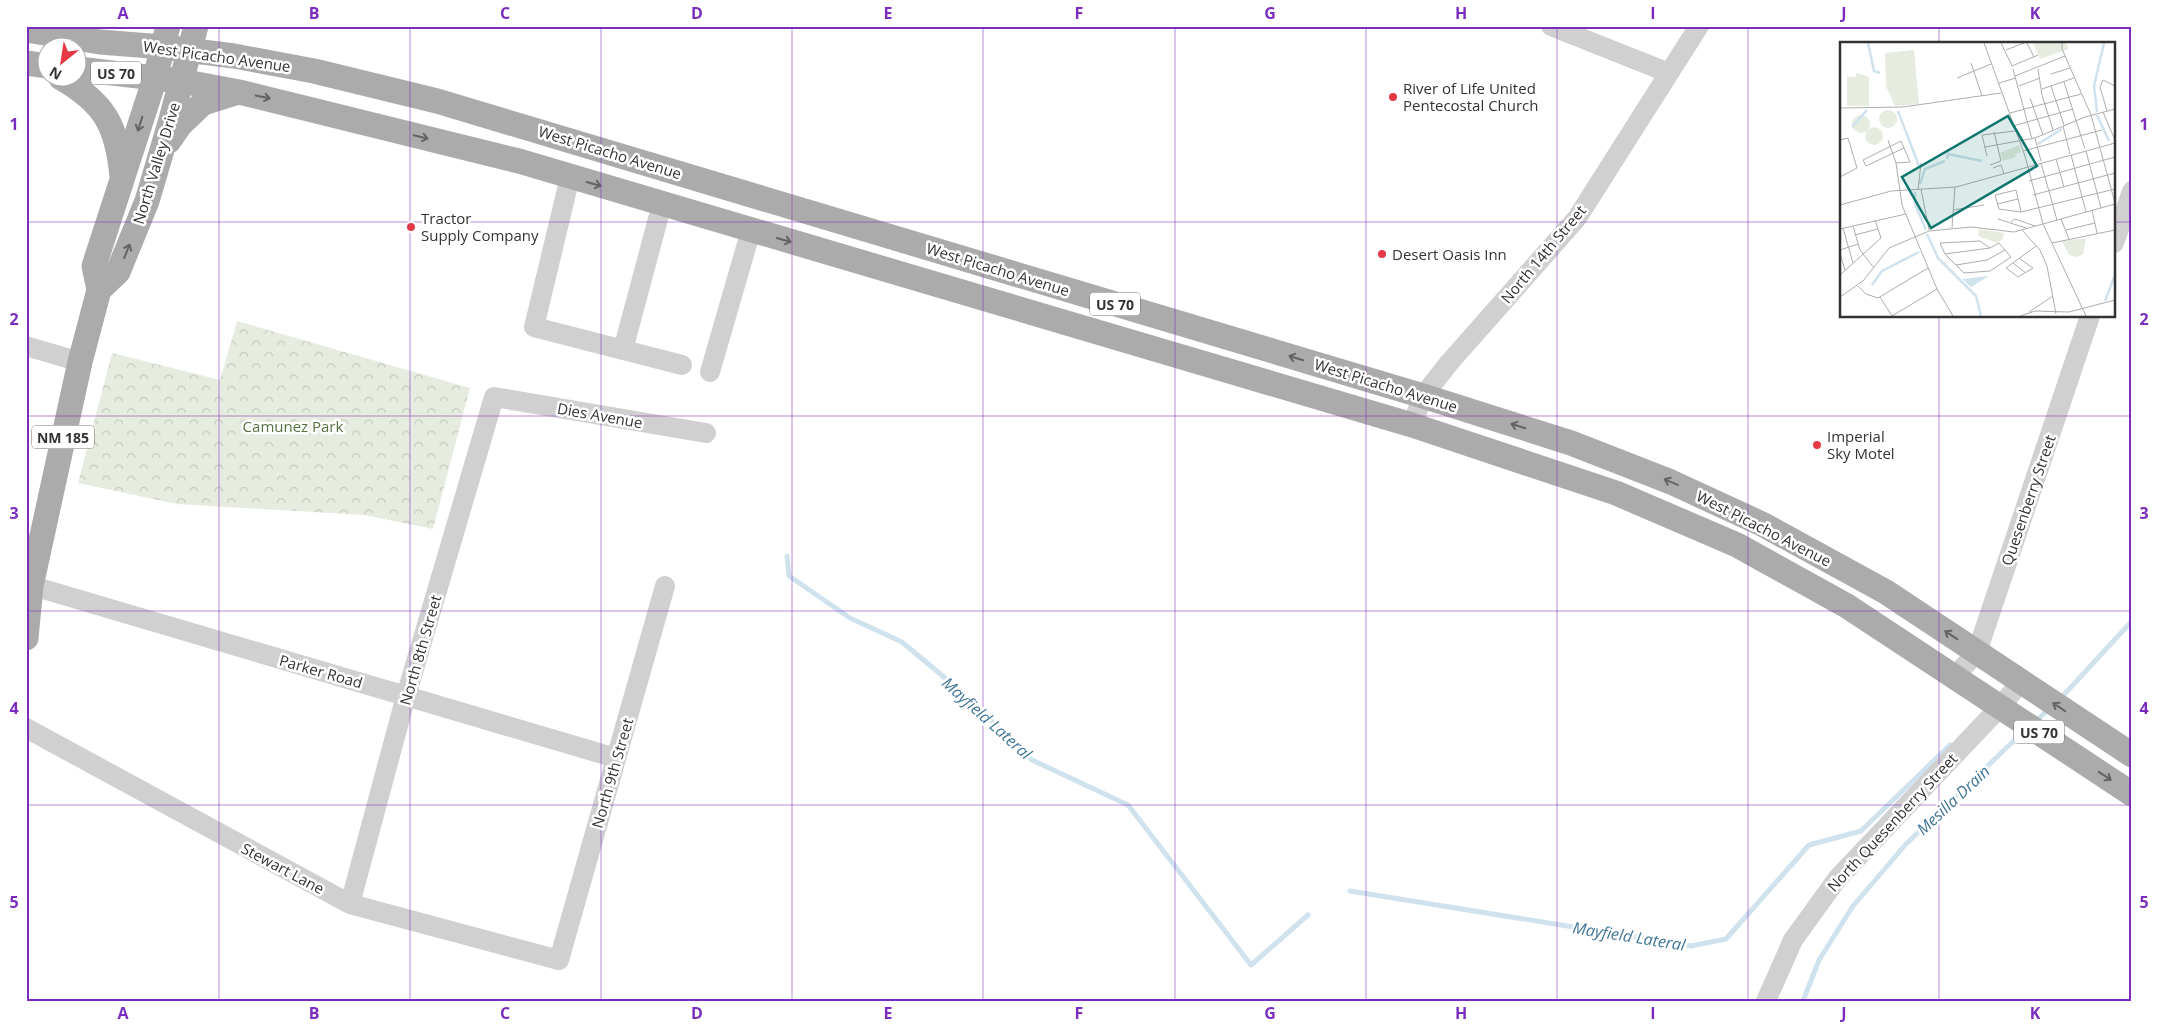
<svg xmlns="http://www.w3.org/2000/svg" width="2158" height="1027" font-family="'Open Sans',sans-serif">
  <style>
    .forest { fill: url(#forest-crowns) }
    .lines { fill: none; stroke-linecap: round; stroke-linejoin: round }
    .stream { stroke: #cfe2ee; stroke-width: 5 }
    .minor { stroke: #d0d0d0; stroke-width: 20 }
    .major { stroke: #ababab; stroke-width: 25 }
    .oneway { stroke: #636363 }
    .grid { fill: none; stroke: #7b2cbf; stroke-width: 1; stroke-opacity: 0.55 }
    .poi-dot { fill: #e63946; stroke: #fff; stroke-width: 2 }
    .labels { text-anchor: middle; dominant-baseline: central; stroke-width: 5; stroke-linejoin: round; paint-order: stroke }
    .shield { fill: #fff; stroke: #707070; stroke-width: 1 }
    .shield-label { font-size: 14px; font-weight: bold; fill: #333 }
    .street-label { font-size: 15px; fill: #333; stroke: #fff }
    .poi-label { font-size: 15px; fill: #333; stroke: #fff; text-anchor: start }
    .park-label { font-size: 15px; fill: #56703f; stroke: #fff }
    .water-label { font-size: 16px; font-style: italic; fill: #3f7597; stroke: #fff }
    .inset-river { fill: none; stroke: #cfe2ee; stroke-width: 2.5 }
    .inset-road { fill: none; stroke: #adadad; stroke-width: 1 }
    .view { fill: #0f766e; fill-opacity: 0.15; stroke: #0f766e; stroke-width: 2.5 }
    .inset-edge { fill: none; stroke: #333; stroke-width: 2.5 }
    .neatline { fill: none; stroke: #7b2cbf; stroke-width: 2 }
    .grid-label { font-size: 16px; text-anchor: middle; font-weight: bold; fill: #7b2cbf }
  </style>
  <defs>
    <pattern id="forest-crowns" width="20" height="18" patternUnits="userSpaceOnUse" patternTransform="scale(1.25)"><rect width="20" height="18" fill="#e6ecdf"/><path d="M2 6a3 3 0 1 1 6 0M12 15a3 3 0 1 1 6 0" fill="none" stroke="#c6cbc0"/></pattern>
  </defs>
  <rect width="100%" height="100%" fill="#fff"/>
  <path class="forest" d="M 237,321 L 470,388 L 433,529 L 364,515 L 177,504 L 78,483 L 112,353 L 220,380 Z"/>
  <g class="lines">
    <path class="stream" d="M 787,556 L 789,576 L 850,618 L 902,642 L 957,688 L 1032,760 L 1128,805 L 1251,965 L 1308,915
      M 2060,699 L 2132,621
      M 2036,721 L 2050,708
      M 1350,891 L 1691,946 L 1726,939 L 1809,845 L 1861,831 L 1950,745
      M 1803,1001 L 1819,960 L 1853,906 L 1906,844 L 2024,731"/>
    <path class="minor" d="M 1551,26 L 1669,73
      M 570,177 L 534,327 L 682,365
      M 2114,243 L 2132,191
      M 26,346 L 80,362
      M 623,350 L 662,204
      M 710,372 L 751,230
      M 1412,425 L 1423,396 L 1449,363 L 1577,218 L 1699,26
      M 26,584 L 616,758
      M 1954,677 L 1977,652 L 2090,316
      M 26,728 L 350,904 L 559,960 L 665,586
      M 350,904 L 406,696 L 494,397 L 706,433
      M 1766,1001 L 1793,940 L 1837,879 L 2000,707 L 2021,682"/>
    <path class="major" d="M 26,30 L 100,42 L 163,47 L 234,56 L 314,71 L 437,101 L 1423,396 L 1571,443 L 1671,482 L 1762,524 L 1886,592 L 2132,755
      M 26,63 L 48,66
      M 78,69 L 181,81 L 239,92 L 519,161 L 1412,425 L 1616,493 L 1737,545 L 1847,606 L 2132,794
      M 61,78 C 105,103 117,126 122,176
      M 169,141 L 180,125 L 203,103 L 235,93
      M 99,290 L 118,272 L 147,201 L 170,123 L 196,26
      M 26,638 L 31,586 L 80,362 L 99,290 L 94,266 L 155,78 L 168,26"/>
  </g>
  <defs><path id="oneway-shaft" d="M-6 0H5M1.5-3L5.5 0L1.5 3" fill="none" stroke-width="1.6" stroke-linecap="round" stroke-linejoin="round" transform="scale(1.25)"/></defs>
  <g class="oneway">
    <use href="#oneway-shaft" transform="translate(263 97) rotate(12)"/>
    <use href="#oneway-shaft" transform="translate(140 124) rotate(108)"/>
    <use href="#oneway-shaft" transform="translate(421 137) rotate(14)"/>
    <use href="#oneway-shaft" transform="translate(594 184) rotate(16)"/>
    <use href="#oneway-shaft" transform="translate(784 240) rotate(16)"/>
    <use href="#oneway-shaft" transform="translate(127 251) rotate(-68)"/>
    <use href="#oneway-shaft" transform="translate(1296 358) rotate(-163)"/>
    <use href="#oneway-shaft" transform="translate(1518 426) rotate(-162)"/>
    <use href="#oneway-shaft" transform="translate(1671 482) rotate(-157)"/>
    <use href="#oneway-shaft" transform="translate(1951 635) rotate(-147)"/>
    <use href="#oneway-shaft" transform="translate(2059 707) rotate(-146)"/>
    <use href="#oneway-shaft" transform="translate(2105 776) rotate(33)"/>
  </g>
  <path class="grid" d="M 219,26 L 219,1001M 410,26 L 410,1001M 601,26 L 601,1001M 792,26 L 792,1001M 983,26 L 983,1001M 1175,26 L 1175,1001M 1366,26 L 1366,1001M 1557,26 L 1557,1001M 1748,26 L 1748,1001M 1939,26 L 1939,44M 26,222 L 1842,222M 2114,222 L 2132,222M 1939,316 L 1939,1001M 26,416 L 2132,416M 26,611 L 2132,611M 26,805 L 2132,805"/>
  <g class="poi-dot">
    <circle cx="1393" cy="97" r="5"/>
    <circle cx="411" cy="227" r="5"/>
    <circle cx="1382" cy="254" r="5"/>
    <circle cx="1817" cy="445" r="5"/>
  </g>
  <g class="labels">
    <g class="shield">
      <rect x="91" y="61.5" width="50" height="23" rx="4"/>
      <rect x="1090" y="292.5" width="50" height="23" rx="4"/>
      <rect x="32" y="425.5" width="62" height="23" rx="4"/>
      <rect x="2014" y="720.5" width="50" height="23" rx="4"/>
    </g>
    <g class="shield-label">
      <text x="116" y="73">US 70</text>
      <text x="1115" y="304">US 70</text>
      <text x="63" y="437">NM 185</text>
      <text x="2039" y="732">US 70</text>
    </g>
    <g class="street-label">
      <text transform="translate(217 56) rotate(8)">West Picacho Avenue</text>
      <text transform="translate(610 152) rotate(17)">West Picacho Avenue</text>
      <text transform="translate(156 163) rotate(-73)">North Valley Drive</text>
      <text transform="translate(1543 254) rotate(-50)">North 14th Street</text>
      <text transform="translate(998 269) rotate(17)">West Picacho Avenue</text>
      <text transform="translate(1386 385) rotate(17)">West Picacho Avenue</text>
      <text transform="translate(600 415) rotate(10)">Dies Avenue</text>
      <text transform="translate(2028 500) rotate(-71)">Quesenberry Street</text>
      <text transform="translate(1764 528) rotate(27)">West Picacho Avenue</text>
      <text transform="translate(420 650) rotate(-74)">North 8th Street</text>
      <text transform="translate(321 671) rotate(16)">Parker Road</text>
      <text transform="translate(612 773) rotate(-74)">North 9th Street</text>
      <text transform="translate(1892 822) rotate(-47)">North Quesenberry Street</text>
      <text transform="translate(283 868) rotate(28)">Stewart Lane</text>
    </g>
    <g class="poi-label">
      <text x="1403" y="88">River of Life United<tspan x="1403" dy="17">Pentecostal Church</tspan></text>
      <text x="421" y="218">Tractor<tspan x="421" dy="17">Supply Company</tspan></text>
      <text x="1392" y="254">Desert Oasis Inn</text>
      <text x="1827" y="436">Imperial<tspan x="1827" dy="17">Sky Motel</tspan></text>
    </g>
    <g class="park-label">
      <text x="293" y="426">Camunez Park</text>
    </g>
    <g class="water-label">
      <text transform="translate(987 718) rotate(42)">Mayfield Lateral</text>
      <text transform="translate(1953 800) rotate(-43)">Mesilla Drain</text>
      <text transform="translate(1629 936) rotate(9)">Mayfield Lateral</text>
    </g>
  </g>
  <g transform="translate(1840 42)">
    <rect width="275" height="275" fill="#fff"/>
    <path d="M 193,1 L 226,1 L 229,7 L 200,17 ZM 179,103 L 181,110 L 175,112 L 176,115 L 163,119 L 160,111 ZM 139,187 L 164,191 L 163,197 L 157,201 L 149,198 L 138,194 ZM 246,196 L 243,212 L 237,215 L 229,213 L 222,199 Z" fill="#e6ecdf"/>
    <path d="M 74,8 L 79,62 L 55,64 L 46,44 L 45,11 ZM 17,31 L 29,35 L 29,64 L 7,64 L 7,35 L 15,35 ZM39 77a9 9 0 1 1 18 0a9 9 0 1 1-18 0ZM12 82a9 9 0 1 1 18 0a9 9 0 1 1-18 0ZM25 94a9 9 0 1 1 18 0a9 9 0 1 1-18 0Z" fill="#e6ecdf"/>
    <path d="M 149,234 L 131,245 L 122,237 Z" fill="#cfe2ee"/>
    <path class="inset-river" d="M 28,1 L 34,29 L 40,31M 58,69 L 79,124M 257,70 L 254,44 L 264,1M 257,73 L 269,99M 12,85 L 27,68M 198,102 L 222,87M 107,117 L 108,112 L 142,119M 80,142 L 85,127 L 105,119M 75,150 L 75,162 L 86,188M 87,192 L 98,216 L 136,254 L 141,274M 32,243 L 42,229 L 79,210M 265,259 L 275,233"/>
    <path class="inset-road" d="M 144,1 L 185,114 L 203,182 L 246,274M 161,1 L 172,24 L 198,13M 187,1 L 194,15M 222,1 L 222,7 L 251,73 L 275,161M 166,8 L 184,1M 131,21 L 142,54M 173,27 L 192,97M 198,27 L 202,53 L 213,88M 211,32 L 230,26M 175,34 L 225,14M 117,36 L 151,22M 224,40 L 245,107M 159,41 L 176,36M 179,44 L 200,36M 211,44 L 224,83M 202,47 L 234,36M 190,56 L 203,93M 0,66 L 63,65 L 161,51M 267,69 L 260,45 L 263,38 L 275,44M 263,70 L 275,98M 170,71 L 241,52M 173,84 L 233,67M 223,84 L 230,112M 195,96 L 201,119M 0,98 L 8,96 L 17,126 L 0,135M 48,98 L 56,121 L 62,163 L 97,247 L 113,274M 145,105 L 195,96 L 245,75 L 275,67M 183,109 L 262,88M 246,109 L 261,166M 231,113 L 246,170M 147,114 L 142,93 L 175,89M 216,117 L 224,145M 56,121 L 70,120 L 61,99 L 23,118 L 26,124 L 64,106M 201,121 L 217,178M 150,123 L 161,119 L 154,90M 153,126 L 161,123 L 164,132M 189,139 L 275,115M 81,147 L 89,188M 78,148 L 81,121M 193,153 L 275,131M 157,162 L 178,157M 0,163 L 51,149 L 116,145 L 275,101M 113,168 L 144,163M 252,168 L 257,191M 181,170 L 176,148 L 155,153 L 159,167 L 181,170 L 275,147M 158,177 L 186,186M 221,177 L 229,197M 171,180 L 175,177 L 195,184M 13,184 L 20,208 L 34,226M 3,186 L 13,221M 112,186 L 115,145M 0,187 L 66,172M 182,188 L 200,208 L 207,224 L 216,272M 226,188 L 255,181M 15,193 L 38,187M 212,201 L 275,188M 0,208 L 18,202M 0,211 L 5,228M 105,212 L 150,206 L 140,199 L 100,201 L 105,212 L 124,231 L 150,229 L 171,215 L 159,201 L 150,206M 180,217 L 193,226 L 178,235 L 166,226 L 196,204M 173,221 L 186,231M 116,223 L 147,218 L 165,208M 0,233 L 41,196 L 35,178M 18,244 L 26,252 L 38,256 L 88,226M 0,255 L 23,239 L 49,206 L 89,189 L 131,185 L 174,190 L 275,162M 40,255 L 52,274 L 97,247M 189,270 L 213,254M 180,274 L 195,269 L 229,270 L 275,258"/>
    <path class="view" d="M 168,74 L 197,124 L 91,186 L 62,135 Z"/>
    <rect width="275" height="275" class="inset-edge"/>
  </g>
  <rect width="2158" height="1027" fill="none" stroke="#ffffff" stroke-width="55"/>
  <g transform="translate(62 62) rotate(210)"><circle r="24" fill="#ffffff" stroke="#adadad"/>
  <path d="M0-4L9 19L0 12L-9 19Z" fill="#e63946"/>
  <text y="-8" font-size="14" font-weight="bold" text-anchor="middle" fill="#333333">N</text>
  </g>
  <rect x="28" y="28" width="2102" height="972" class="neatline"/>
  <g class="grid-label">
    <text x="123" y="19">A</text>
    <text x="314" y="19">B</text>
    <text x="505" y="19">C</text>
    <text x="697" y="19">D</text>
    <text x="888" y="19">E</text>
    <text x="1079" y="19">F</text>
    <text x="1270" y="19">G</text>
    <text x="1461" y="19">H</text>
    <text x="1653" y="19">I</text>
    <text x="1844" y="19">J</text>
    <text x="2035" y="19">K</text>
    <text x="14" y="130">1</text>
    <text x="2144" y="130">1</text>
    <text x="14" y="325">2</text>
    <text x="2144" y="325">2</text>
    <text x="14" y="519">3</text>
    <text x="2144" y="519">3</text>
    <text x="14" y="714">4</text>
    <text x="2144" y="714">4</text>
    <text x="14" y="908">5</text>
    <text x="2144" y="908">5</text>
    <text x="123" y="1019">A</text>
    <text x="314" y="1019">B</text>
    <text x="505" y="1019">C</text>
    <text x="697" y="1019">D</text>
    <text x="888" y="1019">E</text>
    <text x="1079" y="1019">F</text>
    <text x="1270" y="1019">G</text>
    <text x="1461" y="1019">H</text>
    <text x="1653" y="1019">I</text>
    <text x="1844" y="1019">J</text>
    <text x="2035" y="1019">K</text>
  </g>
</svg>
